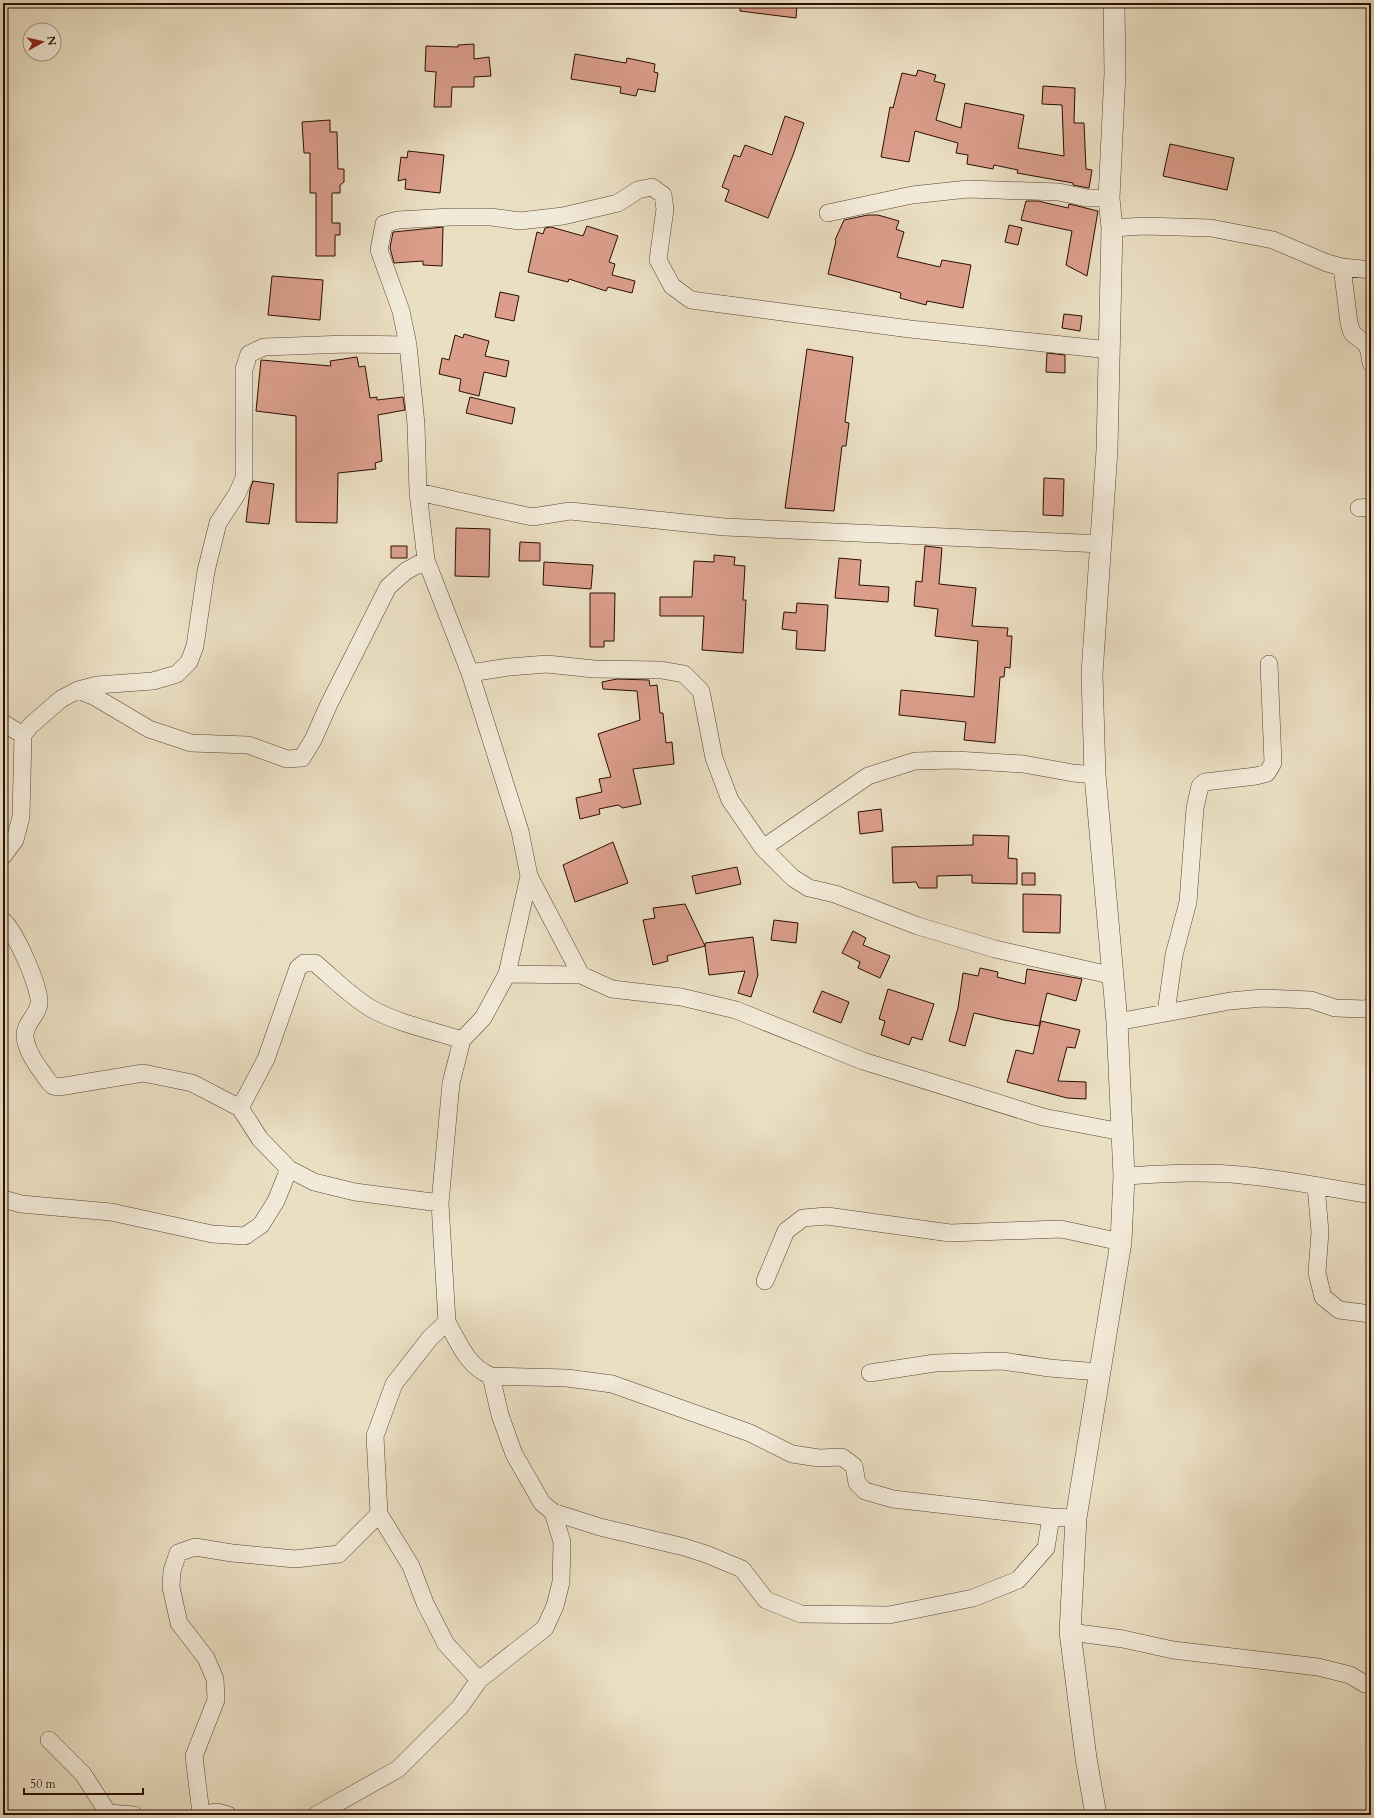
<svg xmlns="http://www.w3.org/2000/svg" width="1374" height="1818" font-family="Cardo,serif">
  <style>
    .building { fill: #da9e8b; stroke: #2a0e02 }
    .lines { fill: none; stroke-linecap: round; stroke-linejoin: round }
    .minor-casing { stroke: #5a4232; stroke-width: 18 }
    .tertiary-casing { stroke: #5a4232; stroke-width: 22 }
    .minor { stroke: #f2ead8; stroke-width: 17 }
    .tertiary { stroke: #f2ead8; stroke-width: 21 }
  </style>
  <rect width="100%" height="100%" fill="#ebdfc3"/>
  <filter id="stains"><feTurbulence type="fractalNoise" baseFrequency=".005" numOctaves="4"/><feColorMatrix values="0 0 0 0 .2 0 0 0 0 .09 0 0 0 0 .02 0 0 0 .5 -.17"/></filter>
  <radialGradient id="worn" r=".72"><stop offset=".6" stop-color="#630" stop-opacity="0"/><stop offset="1" stop-color="#630" stop-opacity=".3"/></radialGradient>
  <path class="building" d="M 740,3 L 797,3 L 796,18 L 740,11 Z
    M 474,44 L 474,59 L 489,57 L 491,76 L 474,77 L 474,87 L 452,87 L 451,107 L 434,107 L 436,72 L 425,71 L 426,46 L 458,47 L 458,45 Z
    M 575,54 L 626,63 L 627,58 L 655,64 L 654,72 L 658,73 L 655,92 L 638,89 L 636,96 L 620,93 L 621,87 L 571,79 Z
    M 918,70 L 936,75 L 934,81 L 945,84 L 936,120 L 961,128 L 965,103 L 1024,115 L 1018,148 L 1064,156 L 1062,105 L 1042,104 L 1043,86 L 1075,88 L 1074,123 L 1084,123 L 1086,169 L 1092,170 L 1089,188 L 1073,185 L 1073,183 L 1017,173 L 1018,170 L 994,165 L 993,169 L 967,164 L 968,155 L 956,153 L 958,143 L 915,131 L 909,162 L 881,157 L 890,107 L 893,108 L 902,73 L 916,76 Z
    M 785,116 L 804,123 L 793,155 L 768,218 L 725,201 L 729,190 L 722,187 L 734,155 L 740,157 L 745,145 L 772,155 Z
    M 330,120 L 330,132 L 337,132 L 338,169 L 344,169 L 344,182 L 340,185 L 340,193 L 332,193 L 332,223 L 340,223 L 340,235 L 335,235 L 335,256 L 316,256 L 316,193 L 310,193 L 310,153 L 304,153 L 302,122 Z
    M 1170,144 L 1234,158 L 1227,190 L 1163,176 Z
    M 408,151 L 444,155 L 440,193 L 405,189 L 406,179 L 398,181 L 401,157 L 407,158 Z
    M 1026,201 L 1038,201 L 1068,208 L 1069,204 L 1098,211 L 1087,276 L 1066,265 L 1072,231 L 1021,220 Z
    M 868,215 L 878,215 L 899,221 L 896,229 L 904,232 L 897,257 L 940,267 L 942,260 L 971,265 L 963,308 L 927,301 L 926,305 L 900,298 L 901,293 L 828,274 L 836,241 L 835,240 L 844,220 Z
    M 1009,225 L 1022,228 L 1018,245 L 1005,242 Z
    M 587,226 L 618,236 L 609,262 L 615,264 L 612,275 L 635,281 L 632,293 L 608,287 L 606,291 L 569,279 L 568,282 L 528,272 L 537,232 L 543,234 L 545,228 L 551,227 L 583,236 Z
    M 443,227 L 442,266 L 423,265 L 423,261 L 394,263 L 390,248 L 393,232 Z
    M 272,276 L 323,280 L 320,320 L 268,315 Z
    M 500,292 L 519,296 L 514,321 L 495,317 Z
    M 1064,314 L 1082,316 L 1080,331 L 1062,328 Z
    M 464,334 L 489,341 L 485,356 L 509,361 L 506,377 L 484,372 L 479,396 L 459,391 L 461,379 L 439,374 L 442,358 L 449,360 L 455,335 L 463,338 Z
    M 807,349 L 853,357 L 845,422 L 849,423 L 846,446 L 842,446 L 834,511 L 785,508 Z
    M 1047,353 L 1065,355 L 1065,373 L 1046,372 Z
    M 357,357 L 359,367 L 365,366 L 370,398 L 377,397 L 377,400 L 403,397 L 405,410 L 378,415 L 382,461 L 375,463 L 376,469 L 338,473 L 337,523 L 296,522 L 296,416 L 256,411 L 261,360 L 331,366 L 330,361 Z
    M 470,397 L 515,408 L 512,424 L 466,413 Z
    M 1044,478 L 1064,479 L 1063,516 L 1043,515 Z
    M 253,481 L 274,484 L 269,524 L 246,522 L 250,490 Z
    M 456,528 L 490,529 L 489,577 L 455,576 Z
    M 520,542 L 540,543 L 540,561 L 519,561 Z
    M 391,546 L 407,546 L 407,558 L 391,558 Z
    M 925,546 L 942,548 L 939,584 L 976,588 L 972,626 L 1008,628 L 1007,636 L 1012,636 L 1010,668 L 1005,667 L 1004,677 L 1000,677 L 995,743 L 964,740 L 966,722 L 899,715 L 901,690 L 974,697 L 978,641 L 935,636 L 938,609 L 914,606 L 916,581 L 922,582 Z
    M 714,555 L 735,557 L 734,565 L 745,566 L 743,600 L 746,600 L 743,653 L 702,650 L 704,616 L 660,616 L 660,597 L 692,597 L 694,561 L 714,562 Z
    M 839,558 L 861,560 L 859,585 L 889,587 L 888,602 L 835,598 Z
    M 544,562 L 593,565 L 591,589 L 543,585 Z
    M 590,593 L 615,593 L 614,641 L 604,641 L 604,647 L 590,647 Z
    M 797,603 L 828,605 L 825,651 L 796,649 L 797,631 L 782,629 L 784,612 L 796,613 Z
    M 617,679 L 649,680 L 650,686 L 657,685 L 660,713 L 663,713 L 666,743 L 672,742 L 674,764 L 633,769 L 641,804 L 623,808 L 618,805 L 599,809 L 600,814 L 580,819 L 576,798 L 602,792 L 599,779 L 611,777 L 598,734 L 640,720 L 637,691 L 603,689 L 602,682 Z
    M 881,809 L 883,831 L 860,834 L 858,812 Z
    M 973,835 L 1009,836 L 1008,858 L 1017,859 L 1017,884 L 972,883 L 972,875 L 937,876 L 937,888 L 919,888 L 916,882 L 893,883 L 892,847 L 973,845 Z
    M 613,842 L 628,883 L 575,902 L 563,865 Z
    M 737,867 L 741,884 L 696,894 L 692,876 Z
    M 1022,873 L 1035,873 L 1035,885 L 1022,885 Z
    M 1023,894 L 1061,895 L 1060,933 L 1023,932 Z
    M 685,904 L 705,946 L 705,943 L 753,937 L 758,975 L 751,997 L 738,993 L 745,971 L 709,975 L 705,946 L 667,956 L 668,961 L 653,965 L 643,920 L 655,918 L 653,908 Z
    M 774,920 L 798,923 L 796,943 L 771,940 Z
    M 853,931 L 866,938 L 863,945 L 890,956 L 880,978 L 858,968 L 860,962 L 842,953 Z
    M 980,968 L 998,972 L 997,977 L 1025,984 L 1027,969 L 1082,979 L 1076,1001 L 1047,993 L 1039,1026 L 1004,1020 L 974,1013 L 965,1046 L 949,1041 L 958,1008 L 963,973 L 978,976 Z
    M 888,989 L 934,1004 L 922,1040 L 912,1037 L 909,1045 L 881,1035 L 885,1021 L 879,1019 Z
    M 822,991 L 849,1002 L 841,1023 L 813,1012 Z
    M 1041,1021 L 1080,1030 L 1075,1048 L 1067,1047 L 1058,1081 L 1086,1082 L 1086,1099 L 1067,1098 L 1007,1082 L 1016,1050 L 1033,1054 Z"/>
  <g class="lines">
    <defs>
      <path id="minor" d="M 828,213 L 912,195 L 968,189 L 1059,192 L 1087,198 L 1109,198
        M 1112,228 L 1144,226 L 1211,228 L 1273,240 L 1327,263 L 1342,267 L 1371,270
        M 1342,267 L 1349,323 L 1352,333 L 1366,344 L 1369,351 L 1371,363
        M 418,492 L 532,517 L 570,511 L 725,527 L 1102,544
        M 1359,508 L 1371,507
        M 470,673 L 509,667 L 547,664 L 594,669 L 661,670 L 684,674 L 701,691 L 714,758 L 730,800 L 763,848 L 793,878 L 809,888 L 835,894 L 918,926 L 995,949 L 1114,976
        M 78,690 L 95,697 L 149,729 L 191,743 L 248,745 L 287,759 L 302,758 L 313,740 L 329,704 L 388,587 L 406,571 L 426,560
        M 3,723 L 23,735
        M 763,848 L 868,776 L 915,761 L 956,760 L 1023,764 L 1073,773 L 1095,775
        M 3,856 L 15,840 L 21,817 L 23,735 L 31,725 L 61,699 L 78,690 L 97,685 L 153,681 L 177,674 L 189,662 L 195,646 L 206,571 L 218,523 L 237,494 L 244,478 L 244,369 L 249,354 L 264,347 L 347,344 L 408,345
        M 529,876 L 581,975
        M 3,921 C 15,930 41,989 39,1004 C 37,1016 24,1024 25,1037 C 27,1054 40,1069 49,1082 L 53,1086 L 59,1087 L 143,1073 L 192,1083 L 240,1108 L 260,1139 L 289,1169 L 314,1182 L 355,1192 L 440,1203
        M 507,974 L 581,975 L 612,989 L 681,997 L 736,1010 L 863,1061 L 1043,1117 L 1122,1132
        M 1166,1013 L 1174,955 L 1188,902 L 1195,808 L 1200,786 L 1205,782 L 1256,776 L 1267,773 L 1273,763 L 1269,664
        M 1117,1022 L 1230,1001 L 1263,998 L 1311,1000 L 1335,1008 L 1365,1009 L 1371,1007
        M 240,1108 L 266,1059 L 298,968 L 304,963 L 315,963 C 333,978 351,997 372,1009 C 397,1023 434,1031 462,1040
        M 1124,1176 C 1163,1174 1202,1171 1241,1175 C 1285,1179 1327,1188 1371,1195
        M 1316,1186 L 1320,1232 L 1317,1273 L 1323,1297 L 1339,1310 L 1371,1314
        M 3,1199 L 21,1204 L 111,1212 L 212,1234 L 245,1236 L 261,1225 L 276,1201 L 289,1169
        M 765,1281 L 786,1231 L 803,1218 L 827,1216 L 950,1233 L 1061,1229 L 1121,1242
        M 447,1322 C 459,1343 467,1366 491,1376 L 567,1378 L 612,1384 L 750,1433 L 792,1454 L 819,1458 L 842,1457 L 854,1466 L 857,1483 L 865,1491 L 893,1499 L 1051,1517 L 1076,1518
        M 870,1373 L 935,1363 L 1003,1361 L 1049,1368 L 1099,1372
        M 491,1376 L 500,1415 L 514,1454 L 542,1503 L 553,1512 L 600,1527 L 684,1547 L 706,1554 L 742,1569 L 766,1600 L 801,1614 L 889,1615 L 973,1598 L 1018,1580 L 1046,1548 L 1051,1517
        M 1070,1632 L 1123,1639 L 1173,1650 L 1318,1667 L 1350,1675 L 1365,1684 L 1371,1684
        M 479,1680 L 545,1628 L 555,1606 L 561,1582 L 562,1542 L 553,1512
        M 49,1740 L 83,1774 L 108,1813 L 134,1815
        M 201,1814 L 194,1756 L 216,1700 L 215,1679 L 206,1658 L 179,1623 L 171,1587 L 172,1571 L 178,1553 L 195,1547 L 232,1553 L 295,1559 L 339,1554 L 379,1514
        M 198,1815 L 217,1812 L 228,1815
        M 316,1815 L 398,1769 L 460,1707 L 479,1680 L 446,1644 L 425,1603 L 411,1566 L 379,1514 L 375,1436 L 394,1384 L 430,1338 L 447,1322 L 440,1203 L 451,1083 L 462,1040 L 483,1018 L 507,974 L 529,876 L 520,831 L 470,673 L 426,560 L 418,492 L 416,424 L 408,345 L 401,311 L 379,250 L 384,224 L 398,220 L 450,217 L 491,217 L 520,221 L 563,216 L 618,203 L 638,190 L 652,187 L 663,195 L 665,209 L 658,260 L 672,286 L 691,300 L 910,329 L 1110,350"/>
      <path id="tertiary" d="M 1096,1815 L 1086,1758 L 1070,1632 L 1076,1518 L 1121,1242 L 1124,1176 L 1117,1022 L 1095,775 L 1092,674 L 1107,450 L 1112,228 L 1109,198 L 1115,73 L 1114,3"/>
    </defs>
    <use href="#minor" class="minor-casing"/>
    <use href="#tertiary" class="tertiary-casing"/>
    <use href="#minor" class="minor"/>
    <use href="#tertiary" class="tertiary"/>
  </g>
  <rect width="1374" height="1818" fill="none" stroke="#ebdfc3" stroke-width="16"/>
  <rect x="4" y="4" width="1366" height="1810" fill="none" stroke="#2a0e02" stroke-width="2"/>
  <rect x="8" y="8" width="1358" height="1802" fill="none" stroke="#2a0e02"/>
  <g transform="translate(42 42) rotate(82)"><circle r="19" fill="#f2ead8" stroke="#a29282"/>
  <path d="M0-3L7 15L0 10L-7 15Z" fill="#8f2418"/>
  <text y="-6" font-size="11" font-weight="bold" text-anchor="middle" fill="#2a0e02">N</text>
  </g>
  <path d="M24 1788v6h119v-6" fill="none" stroke="#2a0e02" stroke-width="2"/>
  <text x="30" y="1788" font-size="12" fill="#2a0e02" stroke="#f2ead8" stroke-width="3" paint-order="stroke">50 m</text>
  <rect width="100%" height="100%" filter="url(#stains)"/>
  <rect width="100%" height="100%" fill="url(#worn)"/>
</svg>
